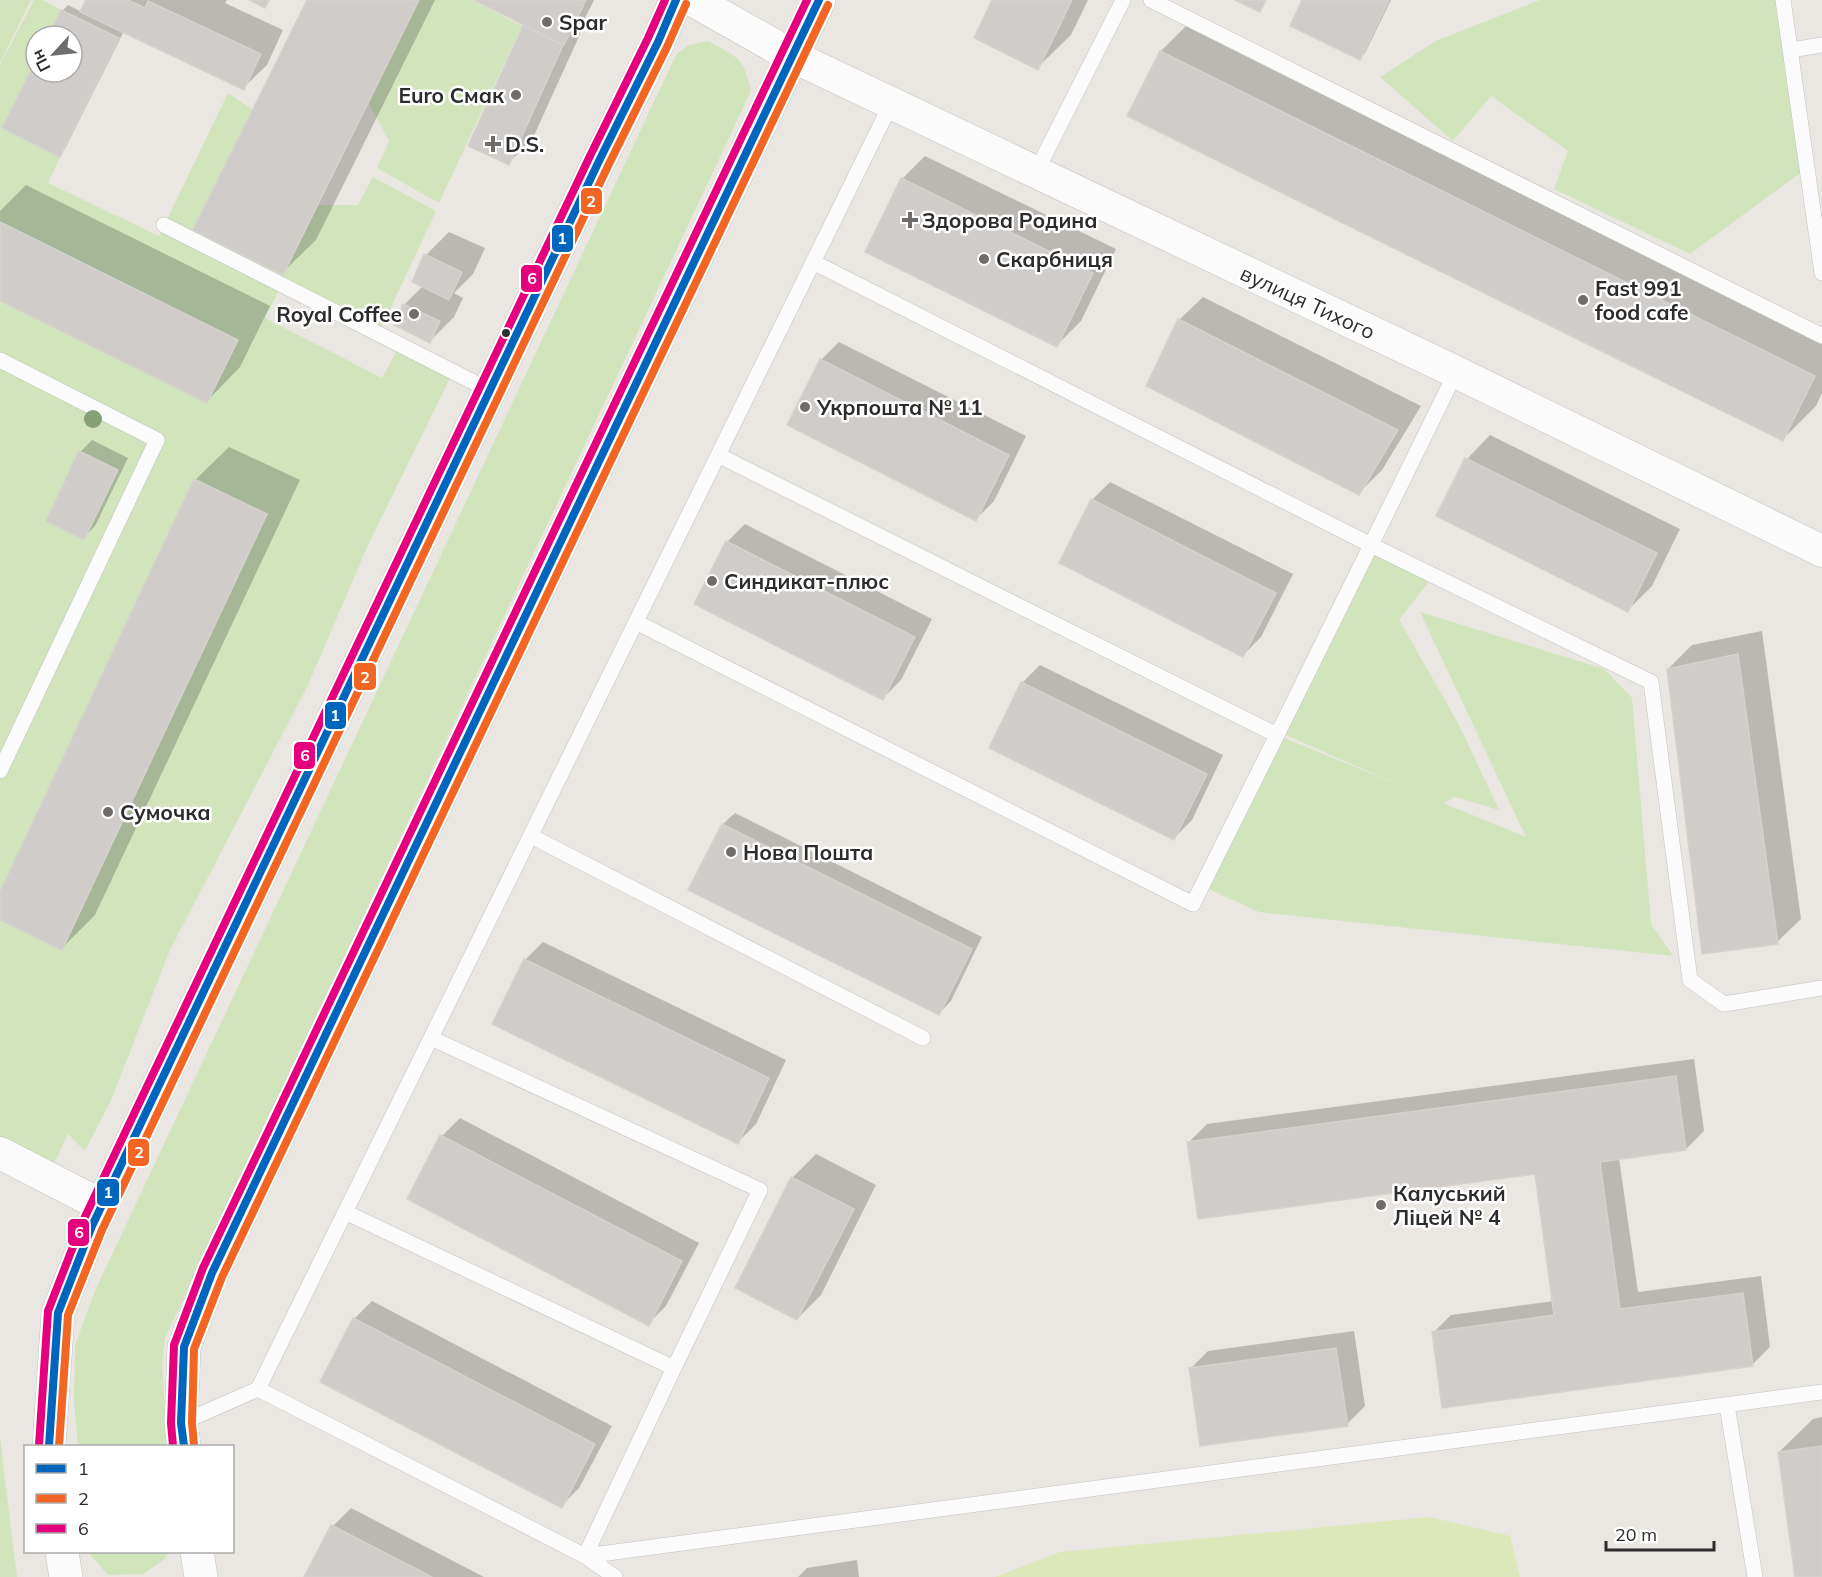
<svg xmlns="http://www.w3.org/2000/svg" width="1822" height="1577" font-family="Mulish,sans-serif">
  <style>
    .green { fill: #d1e4bc }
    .pitch { fill: #dce8ba }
    .shadow { fill: #0003 }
    .building { fill: #cfccc9; stroke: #d5d2ce; stroke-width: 1.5 }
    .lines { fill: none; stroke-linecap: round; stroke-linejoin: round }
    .lane-casing { stroke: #c3c3c3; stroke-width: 16 }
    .street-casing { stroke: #c3c3c3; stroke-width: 33 }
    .secondary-casing { stroke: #c3c3c3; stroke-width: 34 }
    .lane { stroke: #fcfbfb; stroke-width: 15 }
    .street { stroke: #fcfbfb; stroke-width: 32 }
    .secondary { stroke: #fcfbfb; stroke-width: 33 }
    .bus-1-casing { stroke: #fff; stroke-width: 12 }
    .bus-2-casing { stroke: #fff; stroke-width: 12 }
    .bus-3-casing { stroke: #fff; stroke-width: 12 }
    .bus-1 { stroke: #0065bd; stroke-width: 8 }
    .bus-2 { stroke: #f26522; stroke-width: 8 }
    .bus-3 { stroke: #e5007d; stroke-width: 8 }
    .tree { fill: #86a176 }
    .poi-dot { fill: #6e6d6c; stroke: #fff; stroke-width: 2 }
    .bus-dot { fill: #2c2c2c; stroke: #fff; stroke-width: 2 }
    .labels { text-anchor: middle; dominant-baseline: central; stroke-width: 5; stroke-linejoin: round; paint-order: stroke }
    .poi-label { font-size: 21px; font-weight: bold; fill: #2c2c2c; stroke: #fff; text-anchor: start }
    .street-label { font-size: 21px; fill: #2c2c2c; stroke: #fff }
    .line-badge { stroke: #fff; stroke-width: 2 }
    .badge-label { font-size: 16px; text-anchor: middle; font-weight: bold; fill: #fff }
  </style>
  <rect width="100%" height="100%" fill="#eae6e2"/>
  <path class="green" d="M 0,0 L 31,0 L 0,63 Z
    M 34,0 L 43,0 L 61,10 L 48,36 L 36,36 L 36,60 L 2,128 L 60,157 L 48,183 L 159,236 L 228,93 L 253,110 L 193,230 L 283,275 L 318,205 L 358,205 L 373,177 L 436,211 L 378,335 L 281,286 L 265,318 L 382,378 L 400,345 L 453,372 L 368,545 L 307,687 L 170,950 L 111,1100 L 85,1151 L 68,1134 L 47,1178 L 0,1153 L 0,301 L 207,403 L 238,340 L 0,222 L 0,65 Z
    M 419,0 L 472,0 L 522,26 L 439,203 L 377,168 L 389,141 L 368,102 Z
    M 1540,0 L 1783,0 L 1807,168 L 1690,254 L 1554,189 L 1568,151 L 1491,96 L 1453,141 L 1380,77 L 1436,41 Z
    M 708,41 C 737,57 744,57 751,91 L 165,1338 L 162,1368 L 168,1446 L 78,1446 L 74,1401 L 75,1345 L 94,1293 L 676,55 L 689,45 Z
    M 1371,545 L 1434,575 L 1399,620 L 1458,723 L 1499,810 L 1455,797 L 1443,803 L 1526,837 L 1420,612 L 1604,669 L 1632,698 L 1651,924 L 1673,956 L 1259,912 L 1202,886 L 1277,735 L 1404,787 L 1279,732 Z
    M 0,1438 L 17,1577 L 0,1577 Z
    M 88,1552 L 168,1552 L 166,1558 L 143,1574 L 108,1575 Z"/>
  <path class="pitch" d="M 1430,1517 L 1510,1536 L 1520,1577 L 995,1577 L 1060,1552 Z"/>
  <path class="shadow" d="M 87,0 L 227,0 L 225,3 L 283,30 L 267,65 L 243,88 L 124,31 L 65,149 L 59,155 L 4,127 L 36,63 L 36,72 L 72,72 L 72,36 L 50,36 L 62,11 L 68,5 L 82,12 Z
    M 309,0 L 435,0 L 316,240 L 282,273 Z
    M 477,0 L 594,0 L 584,20 L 586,21 L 532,140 L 508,163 L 524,27 L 527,25 Z
    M 994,0 L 1088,0 L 1071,35 L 1037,68 Z
    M 1304,0 L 1391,0 L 1365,53 L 1360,58 Z
    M 1194,18 L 1822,330 L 1822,393 L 1816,406 L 1782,440 L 1161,51 Z
    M 925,156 L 1116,249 L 1081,321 L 1057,345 L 902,179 Z
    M 26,185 L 270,306 L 240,367 L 207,401 L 0,299 L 0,211 Z
    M 449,232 L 485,248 L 473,274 L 454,293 L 463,298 L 454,317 L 430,341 L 404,305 L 423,286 L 426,255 Z
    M 1203,297 L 1421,406 L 1382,470 L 1358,494 L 1179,320 Z
    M 839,342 L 1026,436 L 994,501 L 976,519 L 821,360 Z
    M 1490,435 L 1680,529 L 1652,586 L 1628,610 L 1438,516 L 1467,459 Z
    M 92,440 L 128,458 L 95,526 L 83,538 L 80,452 Z
    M 229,447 L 300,480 L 95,915 L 62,948 L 0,919 L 0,895 L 195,480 Z
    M 1110,482 L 1293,574 L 1261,637 L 1243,655 L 1092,500 Z
    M 745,524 L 932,619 L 901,680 L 883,698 L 727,542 Z
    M 1762,631 L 1801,919 L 1777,942 L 1668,669 L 1692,645 Z
    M 1040,665 L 1223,755 L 1192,820 L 1174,838 L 1022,683 Z
    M 735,813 L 982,937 L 951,1001 L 939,1013 L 690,889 L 723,824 Z
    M 543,942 L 786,1060 L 756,1124 L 738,1142 L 525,960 Z
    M 1694,1059 L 1704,1131 L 1686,1149 L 1619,1158 L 1638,1292 L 1761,1276 L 1770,1347 L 1752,1365 L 1433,1333 L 1451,1315 L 1554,1301 L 1536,1172 L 1189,1142 L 1207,1124 Z
    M 460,1118 L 699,1243 L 666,1306 L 648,1324 L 442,1136 Z
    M 816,1154 L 876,1185 L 821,1295 L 797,1319 L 792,1178 Z
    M 372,1301 L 612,1426 L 579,1488 L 561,1506 L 322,1381 L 354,1319 Z
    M 1354,1331 L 1365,1406 L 1347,1424 L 1190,1369 L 1208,1351 Z
    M 1822,1417 L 1822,1577 L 1797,1577 L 1779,1452 L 1813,1419 Z
    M 351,1508 L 484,1577 L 306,1577 L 333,1526 Z
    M 857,1560 L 859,1577 L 798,1577 L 807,1568 Z"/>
  <path class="building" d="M 86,0 L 128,0 L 145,8 L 148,1 L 261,54 L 244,90 L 80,12 Z
    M 249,0 L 269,0 L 265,8 Z
    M 307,0 L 419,0 L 283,275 L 193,230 Z
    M 474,0 L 586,0 L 564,45 Z
    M 992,0 L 1072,0 L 1038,70 L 974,38 Z
    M 1235,0 L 1266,0 L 1260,12 Z
    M 1302,0 L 1389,0 L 1360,60 L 1290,26 Z
    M 61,10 L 119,38 L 60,157 L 2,128 L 36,60 L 36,72 L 72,72 L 72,36 L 48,36 Z
    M 523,26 L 563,45 L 509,165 L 468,146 Z
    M 1160,51 L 1815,376 L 1783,441 L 1127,116 Z
    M 901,178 L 1093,273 L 1057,347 L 865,252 Z
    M 0,222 L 238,340 L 207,403 L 0,301 Z
    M 424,254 L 462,272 L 449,300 L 412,282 Z
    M 403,304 L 440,321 L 430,343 L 394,325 Z
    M 1178,319 L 1398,430 L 1359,495 L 1146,386 Z
    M 820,359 L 1009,455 L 976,521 L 787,425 Z
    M 79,451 L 118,470 L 84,540 L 46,521 Z
    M 1465,458 L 1657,553 L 1628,612 L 1436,516 Z
    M 194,479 L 267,514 L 62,950 L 0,920 L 0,892 Z
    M 1091,499 L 1276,593 L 1243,657 L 1059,563 Z
    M 726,541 L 915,637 L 883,700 L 694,604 Z
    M 1738,654 L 1778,944 L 1702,954 L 1667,669 Z
    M 1021,682 L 1207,774 L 1174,840 L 989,748 Z
    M 722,824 L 972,949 L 939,1015 L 688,890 Z
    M 524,959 L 769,1078 L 738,1144 L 492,1024 Z
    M 1676,1076 L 1686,1150 L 1600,1162 L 1620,1309 L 1743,1293 L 1753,1366 L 1442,1408 L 1432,1332 L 1554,1315 L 1535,1174 L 1198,1219 L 1187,1142 Z
    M 440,1135 L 682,1261 L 649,1326 L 407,1199 Z
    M 791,1177 L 854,1209 L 797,1320 L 735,1288 Z
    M 353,1318 L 595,1444 L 562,1508 L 320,1382 Z
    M 1336,1348 L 1348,1426 L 1200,1446 L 1189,1368 Z
    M 1822,1446 L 1822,1577 L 1795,1577 L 1778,1452 Z
    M 331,1525 L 432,1577 L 304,1577 Z"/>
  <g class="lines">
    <defs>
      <path id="lane" d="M 1151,0 L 1822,336
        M 1783,0 L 1822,273
        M 1791,50 L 1822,45
        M 1036,172 L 1123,0
        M 164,225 L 489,390
        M 813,262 L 1371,545 L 1456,372
        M 0,360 L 157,440 L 0,771
        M 718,455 L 1277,735 L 1371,545 L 1651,682 L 1690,980 L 1724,1004 L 1822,988
        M 636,622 L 1193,904 L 1277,735
        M 531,836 L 923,1038
        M 345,1212 L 674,1368 L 760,1190 L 431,1038
        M 258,1389 L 585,1556 L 674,1368
        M 1727,1405 L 1755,1577
        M 181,1423 L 258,1389 L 892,102
        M 585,1556 L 1822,1392
        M 585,1556 L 615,1577"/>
      <path id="street" d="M 792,56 L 1456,372 L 1822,551
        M 0,1153 L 101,1205"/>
      <path id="secondary" d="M 693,0 L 792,56
        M 49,1446 L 58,1313 L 92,1226 L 599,161 L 658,42 L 676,0
        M 184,1446 L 181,1423 L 184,1347 L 212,1273 L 819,0
        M 62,1552 L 66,1577
        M 197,1552 L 201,1577"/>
    </defs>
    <use href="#lane" class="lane-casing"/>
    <use href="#street" class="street-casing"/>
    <use href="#secondary" class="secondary-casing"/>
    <use href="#lane" class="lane"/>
    <use href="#street" class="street"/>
    <use href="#secondary" class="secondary"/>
    <defs>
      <path id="bus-1" d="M 49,1446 L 58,1313 L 92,1226 L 599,161 L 658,42 L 676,0
        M 184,1446 L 181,1423 L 184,1347 L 212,1273 L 819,0"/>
      <path id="bus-2" d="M 194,1445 L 192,1423 L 194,1349 L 222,1277 L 828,5
        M 59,1446 L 68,1315 L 102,1230 L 608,166 L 667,47 L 686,4"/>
      <path id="bus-3" d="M 39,1445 L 48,1311 L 83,1221 L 590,156 L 648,38 L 665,0
        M 173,1446 L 171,1423 L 174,1345 L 203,1268 L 807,0"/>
    </defs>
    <use href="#bus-1" class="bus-1-casing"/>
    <use href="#bus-2" class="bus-2-casing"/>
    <use href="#bus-3" class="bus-3-casing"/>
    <use href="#bus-1" class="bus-1"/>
    <use href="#bus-2" class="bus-2"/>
    <use href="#bus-3" class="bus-3"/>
  </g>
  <circle class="tree" cx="93" cy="419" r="9"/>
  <g class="poi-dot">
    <circle cx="547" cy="22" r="6"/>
    <circle cx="516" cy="95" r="6"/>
    <path d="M490 135h6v6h6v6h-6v6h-6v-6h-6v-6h6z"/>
    <path d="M907 211h6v6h6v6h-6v6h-6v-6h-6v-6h6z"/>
    <circle cx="984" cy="259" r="6"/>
    <circle cx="1583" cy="300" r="6"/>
    <circle cx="414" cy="314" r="6"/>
    <circle cx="805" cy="407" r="6"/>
    <circle cx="712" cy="581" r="6"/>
    <circle cx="108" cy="812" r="6"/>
    <circle cx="731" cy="852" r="6"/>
    <circle cx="1381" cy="1205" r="6"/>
  </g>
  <circle class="bus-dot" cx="506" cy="333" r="5"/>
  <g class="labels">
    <g class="poi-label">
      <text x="559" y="22">Spar</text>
      <text x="504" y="95" text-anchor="end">Euro Смак</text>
      <text x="505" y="144">D.S.</text>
      <text x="922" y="220">Здорова Родина</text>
      <text x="996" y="259">Скарбниця</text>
      <text x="1595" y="288">Fast 991<tspan x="1595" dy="24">food cafe</tspan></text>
      <text x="402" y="314" text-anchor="end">Royal Coffee</text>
      <text x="817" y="407">Укрпошта № 11</text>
      <text x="724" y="581">Синдикат-плюс</text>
      <text x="120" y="812">Сумочка</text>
      <text x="743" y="852">Нова Пошта</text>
      <text x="1393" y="1193">Калуський<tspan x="1393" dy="24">Ліцей № 4</tspan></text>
    </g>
    <g class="street-label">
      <text transform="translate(1308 302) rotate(25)">вулиця Тихого</text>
    </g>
  </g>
  <g class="line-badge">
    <rect x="580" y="187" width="23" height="28" rx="6" fill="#f26522"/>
    <rect x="551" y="224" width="23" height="29" rx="6" fill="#0065bd"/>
    <rect x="520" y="264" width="23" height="29" rx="6" fill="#e5007d"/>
    <rect x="353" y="662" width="24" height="29" rx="6" fill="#f26522"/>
    <rect x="324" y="701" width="23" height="29" rx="6" fill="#0065bd"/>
    <rect x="293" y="741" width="23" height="29" rx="6" fill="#e5007d"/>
    <rect x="127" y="1138" width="23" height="29" rx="6" fill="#f26522"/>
    <rect x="96" y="1178" width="24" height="29" rx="6" fill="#0065bd"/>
    <rect x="67" y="1218" width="23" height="29" rx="6" fill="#e5007d"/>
  </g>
  <g class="badge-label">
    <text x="591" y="207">2</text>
    <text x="562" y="244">1</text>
    <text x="532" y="284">6</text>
    <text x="365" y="683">2</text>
    <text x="335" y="721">1</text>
    <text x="305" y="761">6</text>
    <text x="139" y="1158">2</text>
    <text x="108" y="1198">1</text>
    <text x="79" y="1238">6</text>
  </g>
  <rect x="24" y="1445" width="210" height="108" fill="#ffffff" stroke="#ababab" stroke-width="1.5"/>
  <rect x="36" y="1464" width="30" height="9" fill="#0065bd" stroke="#ababab" stroke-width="1.5"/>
  <text x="78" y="1475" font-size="18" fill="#2c2c2c">1</text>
  <rect x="36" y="1494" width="30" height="9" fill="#f26522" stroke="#ababab" stroke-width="1.5"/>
  <text x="78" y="1505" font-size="18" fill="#2c2c2c">2</text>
  <rect x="36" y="1524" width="30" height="9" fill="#e5007d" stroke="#ababab" stroke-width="1.5"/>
  <text x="78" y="1535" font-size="18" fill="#2c2c2c">6</text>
  <g transform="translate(54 54) rotate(243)"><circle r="28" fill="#ffffff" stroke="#ababab" stroke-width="1.5"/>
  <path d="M0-4.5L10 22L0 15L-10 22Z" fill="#6e6d6c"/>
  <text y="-9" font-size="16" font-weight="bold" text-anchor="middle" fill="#2c2c2c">Пн</text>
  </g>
  <path d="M1606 1541v9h108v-9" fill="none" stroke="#2c2c2c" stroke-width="3"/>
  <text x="1615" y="1541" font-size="18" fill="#2c2c2c" stroke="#ffffff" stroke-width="4.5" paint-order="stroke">20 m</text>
</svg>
